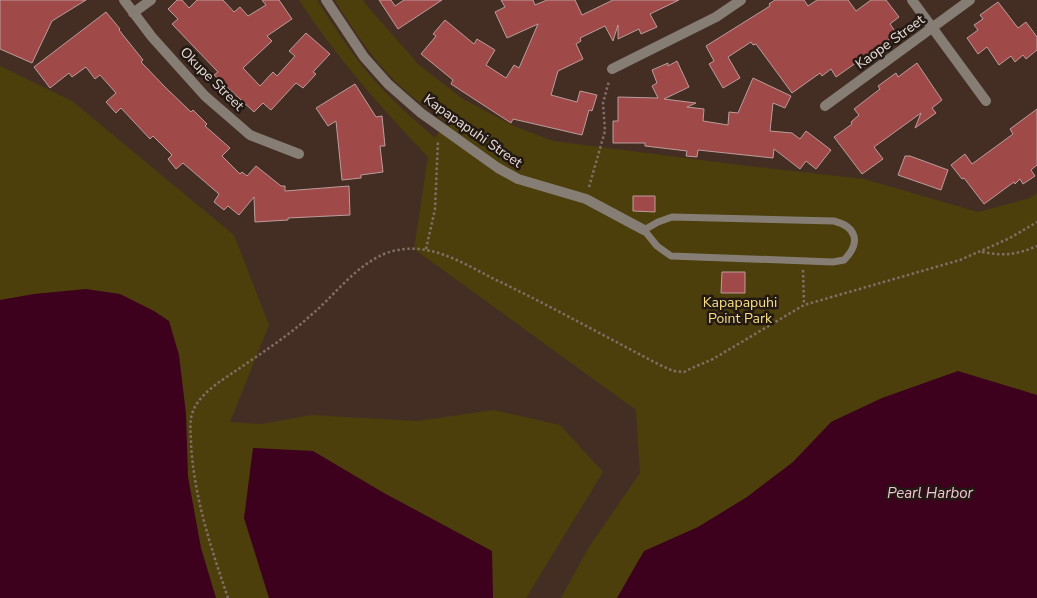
<svg xmlns="http://www.w3.org/2000/svg" width="1037" height="598" font-family="'Nunito Sans',sans-serif">
  <style>
    .green { fill: #4c3f0c }
    .water { fill: #3d011e }
    .building { fill: #a04949; stroke: #bb9d9b }
    .lines { fill: none; stroke-linecap: round; stroke-linejoin: round }
    .path { stroke: #816e65; stroke-width: 2.5; stroke-dasharray: 2.5 2.5; stroke-linecap: butt }
    .lane { stroke: #867e75; stroke-width: 7 }
    .street { stroke: #867e75; stroke-width: 10 }
    .labels { text-anchor: middle; dominant-baseline: central; stroke-width: 5; stroke-linejoin: round; paint-order: stroke }
    .street-label { font-size: 14px; fill: #e9dbd4; stroke: #231914 }
    .park-label { font-size: 14px; fill: #f9df82; stroke: #231914 }
    .water-label { font-size: 15px; font-style: italic; fill: #f3c3d1; stroke: #231914 }
  </style>
  <rect width="100%" height="100%" fill="#442e24"/>
  <path class="green" d="M 299,0 L 317,0 C 333,25 349,50 368,73 C 388,97 412,118 435,138 L 446,122 C 428,108 408,95 392,78 C 370,55 351,27 335,0 L 363,0 L 369,8 L 419,65 L 463,99 L 514,126 L 553,141 L 740,165 L 864,179 L 978,212 L 1030,198 L 1037,193 L 1037,448 L 656,598 L 561,598 L 589,547 L 640,473 L 636,410 L 414,249 L 428,157 C 381,108 336,57 299,0 Z
    M 0,66 L 72,101 L 234,235 L 269,325 L 230,422 L 262,424 L 311,415 L 417,421 L 494,410 L 560,425 L 603,472 L 526,598 L 0,598 Z"/>
  <path class="water" d="M 86,289 L 120,294 L 154,311 L 169,321 L 179,355 L 186,414 L 188,477 L 201,548 L 216,598 L 0,598 L 0,300 L 34,294 Z
    M 958,371 L 1037,395 L 1037,598 L 617,598 L 644,551 L 698,527 L 747,497 L 793,462 L 831,422 L 882,398 Z
    M 253,448 L 313,451 L 384,493 L 492,551 L 493,598 L 269,598 L 244,518 Z"/>
  <path class="building" d="M 0,0 L 86,0 L 52,21 L 32,63 L 0,49 Z
    M 177,0 L 182,0 L 189,8 L 197,0 L 223,0 L 234,12 L 240,7 L 248,16 L 266,5 L 262,0 L 279,0 L 292,19 L 267,36 L 272,41 L 243,68 L 260,86 L 273,72 L 277,76 L 295,56 L 289,51 L 306,33 L 330,54 L 313,72 L 316,74 L 303,88 L 296,83 L 271,110 L 263,103 L 254,112 L 214,75 L 218,72 L 172,24 L 178,19 L 168,9 Z
    M 379,0 L 391,0 L 395,6 L 404,0 L 442,0 L 398,29 Z
    M 501,0 L 533,0 L 535,5 L 547,0 L 575,0 L 582,15 L 613,0 L 679,0 L 650,14 L 657,27 L 641,34 L 639,29 L 618,39 L 618,25 L 613,41 L 605,26 L 580,38 L 581,41 L 576,44 L 583,59 L 558,71 L 551,95 L 577,102 L 580,91 L 597,95 L 592,111 L 589,110 L 582,135 L 513,119 L 511,123 L 451,84 L 453,80 L 421,54 L 436,36 L 433,34 L 445,20 L 474,44 L 477,39 L 495,50 L 486,65 L 506,78 L 514,65 L 519,68 L 538,24 L 507,38 L 495,12 L 505,7 Z
    M 775,0 L 804,0 L 808,6 L 817,0 L 848,0 L 856,11 L 871,0 L 886,0 L 899,17 L 890,24 L 897,34 L 836,77 L 831,69 L 822,76 L 820,73 L 792,93 L 756,44 L 753,45 L 751,42 L 728,57 L 740,78 L 723,88 L 709,64 L 714,61 L 706,46 L 770,6 L 769,4 Z
    M 998,2 L 1018,28 L 1026,22 L 1037,37 L 1037,50 L 1026,59 L 1023,55 L 1015,62 L 1011,56 L 999,65 L 987,47 L 978,54 L 967,38 L 978,30 L 974,25 L 983,19 L 980,15 Z
    M 106,12 L 120,29 L 119,30 L 143,60 L 141,62 L 165,87 L 191,112 L 193,110 L 207,124 L 205,126 L 230,148 L 222,156 L 240,174 L 242,172 L 247,176 L 256,166 L 281,186 L 285,186 L 285,191 L 349,186 L 350,215 L 288,218 L 288,220 L 255,222 L 254,197 L 239,215 L 228,206 L 224,210 L 214,202 L 219,194 L 183,163 L 176,169 L 168,159 L 172,155 L 153,136 L 150,139 L 121,108 L 116,113 L 106,102 L 116,93 L 100,75 L 95,79 L 86,67 L 72,77 L 69,73 L 50,88 L 34,67 Z
    M 677,61 L 689,87 L 664,99 L 696,103 L 687,107 L 704,109 L 703,121 L 728,125 L 729,112 L 738,113 L 753,78 L 791,96 L 785,108 L 773,103 L 770,131 L 792,133 L 800,139 L 806,131 L 831,150 L 816,169 L 806,161 L 800,169 L 774,149 L 773,158 L 698,150 L 697,157 L 686,156 L 687,151 L 645,146 L 645,143 L 613,143 L 613,121 L 618,121 L 618,97 L 658,98 L 652,86 L 657,83 L 652,70 L 668,63 L 668,66 Z
    M 917,63 L 942,100 L 932,108 L 936,113 L 915,128 L 921,113 L 874,147 L 883,159 L 862,174 L 834,137 L 852,124 L 851,122 L 859,115 L 854,109 L 880,89 L 878,86 L 896,73 L 898,77 Z
    M 355,84 L 376,117 L 382,116 L 385,146 L 380,146 L 383,172 L 361,175 L 361,178 L 342,180 L 336,121 L 328,126 L 316,108 Z
    M 1037,109 L 1037,165 L 1031,170 L 1035,176 L 1023,184 L 1020,179 L 1015,184 L 1014,182 L 984,204 L 964,178 L 962,179 L 951,165 L 965,154 L 972,164 L 1013,134 L 1010,129 Z
    M 905,156 L 910,156 L 948,170 L 941,190 L 898,175 Z
    M 633,196 L 655,196 L 655,212 L 633,211 Z
    M 722,272 L 745,272 L 745,293 L 721,293 Z"/>
  <g class="lines">
    <path class="path" d="M 589,187 L 605,131 L 603,103 L 609,81
      M 426,249 L 435,209 L 438,140
      M 982,252 C 1005,256 1016,255 1037,246
      M 803,270 L 804,305
      M 228,598 C 211,548 194,497 191,444 C 191,434 189,424 192,414 C 197,396 219,382 234,372 C 260,354 287,337 310,316 C 333,297 351,271 378,257 C 392,249 411,247 426,250 C 449,254 471,267 492,278 C 549,305 604,336 660,365 L 673,371 L 684,372 L 692,368 L 713,359 L 804,305 L 960,260 L 1010,238 L 1037,222"/>
    <path class="lane" d="M 672,217 L 834,221 C 857,227 861,243 844,260 L 833,262 L 671,256 L 657,246 L 644,230 L 658,222 Z"/>
    <path class="street" d="M 124,0 L 152,37 L 205,96 L 250,135 L 299,154
      M 326,0 L 364,57 L 388,84 L 421,113 L 498,168 L 518,179 L 586,199 L 644,230
      M 912,0 L 986,101
      M 133,13 L 151,0
      M 612,69 L 716,17 L 741,0
      M 825,106 L 970,0"/>
  </g>
  <g class="labels">
    <g class="street-label">
      <text transform="translate(890 42) rotate(-36)">Kaope Street</text>
      <text transform="translate(212 79) rotate(45)">Okupe Street</text>
      <text transform="translate(473 131) rotate(35)">Kapapapuhi Street</text>
    </g>
    <g class="park-label">
      <text x="740" y="302">Kapapapuhi<tspan x="740" dy="16">Point Park</tspan></text>
    </g>
    <g class="water-label">
      <text x="930" y="493">Pearl Harbor</text>
    </g>
  </g>
</svg>
